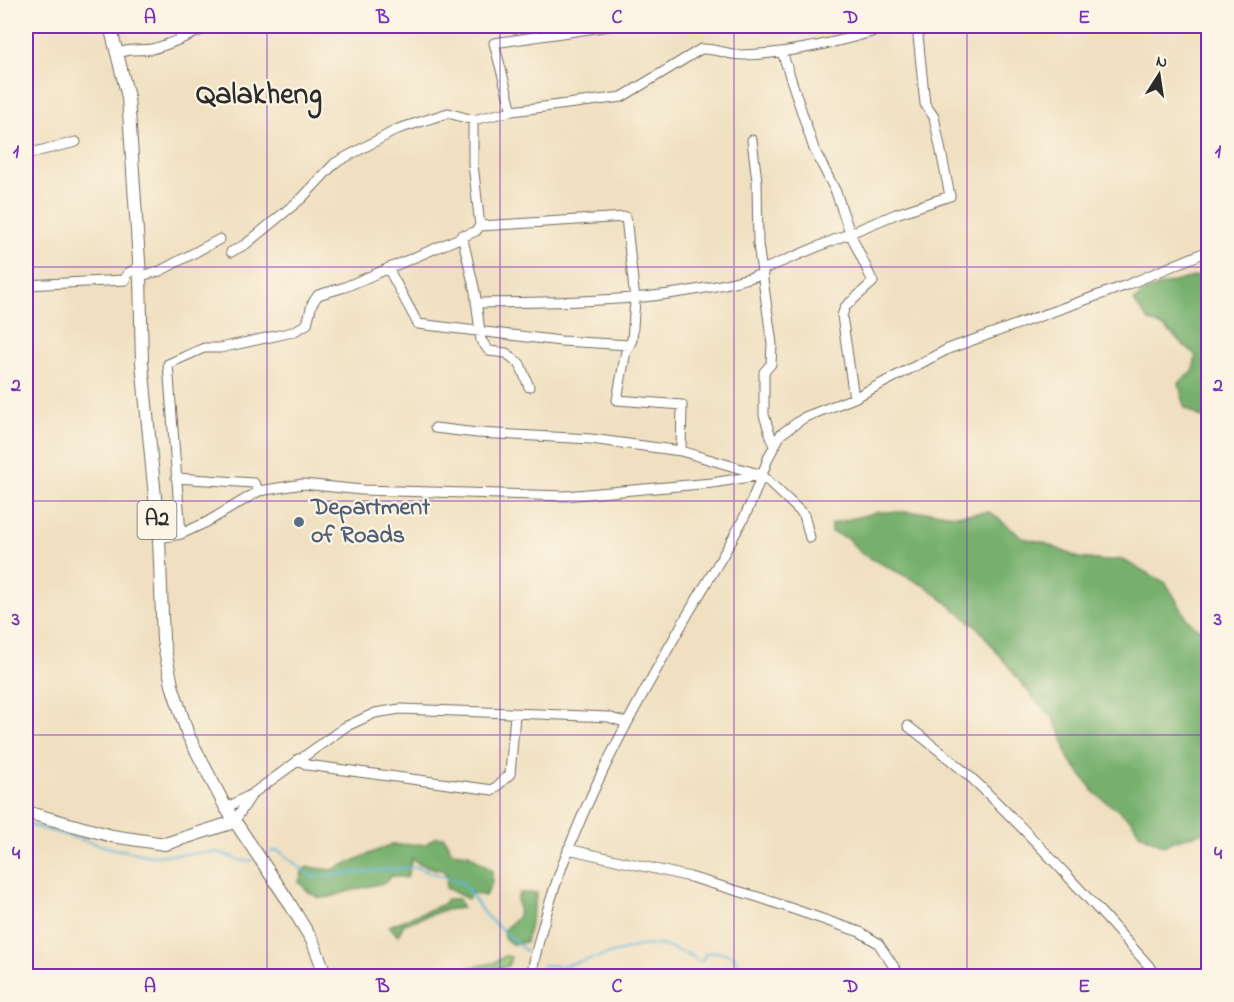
<svg xmlns="http://www.w3.org/2000/svg" width="1234" height="1002" font-family="'Indie Flower',sans-serif">
  <style>
    .green { fill: #94cc7f; stroke: #607c55; stroke-width: 1.5 }
    .forest { fill: #77b06e; stroke: #516e4c; stroke-width: 1.5 }
    .lines { fill: none; stroke-linecap: round; stroke-linejoin: round }
    .stream { stroke: #60b6dc; stroke-width: 2 }
    .minor-casing { stroke: #706a60; stroke-width: 11 }
    .major-casing { stroke: #706a60; stroke-width: 14 }
    .minor { stroke: #fff; stroke-width: 9 }
    .major { stroke: #fff; stroke-width: 12 }
    .grid { fill: none; stroke: #7b2cbf; stroke-width: 1.5; stroke-opacity: 0.55 }
    .service-dot { fill: #5c6f8a; stroke: #fcf5e5; stroke-width: 2 }
    .labels { text-anchor: middle; dominant-baseline: central; stroke-width: 4.5; stroke-linejoin: round; paint-order: stroke }
    .shield { fill: #fcf5e5; stroke: #6a6863; stroke-width: 1.5 }
    .shield-label { font-size: 22px; font-weight: bold; fill: #2b2b2b }
    .service-label { font-size: 24px; font-weight: bold; fill: #4e5e75; stroke: #fcf5e5; text-anchor: start }
    .district-label { font-size: 30px; font-weight: bold; fill: #2b2b2b; stroke: #fcf5e5 }
    .neatline { fill: none; stroke: #7b2cbf; stroke-width: 2 }
    .grid-label { font-size: 20px; text-anchor: middle; font-weight: bold; fill: #7b2cbf }
  </style>
  <rect width="100%" height="100%" fill="#fcf5e5"/>
  <filter id="ink" filterUnits="userSpaceOnUse"><feTurbulence type="fractalNoise" baseFrequency=".0167" numOctaves="2"/><feDisplacementMap in="SourceGraphic" scale="12" xChannelSelector="R" yChannelSelector="G"/><feConvolveMatrix kernelMatrix="1 2 1 2 8 2 1 2 1" color-interpolation-filters="sRGB"/></filter>
  <filter id="wash" filterUnits="userSpaceOnUse"><feTurbulence type="fractalNoise" baseFrequency=".008" numOctaves="4" result="noise"/><feDisplacementMap in="SourceGraphic" scale="24" xChannelSelector="R" yChannelSelector="G"/><feGaussianBlur stdDeviation="1.35" result="paint"/><feColorMatrix in="noise" values="0 0 0 0 0 0 0 0 0 0 0 0 0 0 0 0 0 1.4 0 .05"/><feComposite in="paint" operator="in"/></filter>
  <g filter="url(#wash)">
    <rect width="100%" height="100%" fill="#f0e0c1"/>
    <path class="green" d="M 505,956 L 511,957 L 508,966 L 482,971 L 476,976 L 467,968 L 494,963 Z"/>
    <path class="forest" d="M 1208,273 L 1208,421 L 1185,408 L 1179,383 L 1193,371 L 1196,356 L 1165,328 L 1149,321 L 1134,302 C 1146,284 1189,280 1208,273 Z
      M 877,512 L 934,512 L 954,515 L 990,512 L 1023,538 L 1042,542 L 1079,558 L 1106,561 L 1121,559 L 1166,583 L 1188,620 L 1208,637 L 1208,831 L 1173,841 L 1164,846 L 1140,834 L 1132,821 L 1096,794 L 1068,758 L 1062,735 L 1052,716 L 1035,700 L 978,628 L 927,587 L 862,554 L 847,538 L 831,532 L 831,524 Z
      M 435,837 L 444,837 L 452,852 L 469,854 L 492,871 L 492,883 L 485,896 L 471,893 L 468,899 L 446,888 L 447,876 L 444,871 L 419,864 L 412,858 L 407,878 L 391,876 L 387,882 C 374,885 362,888 349,891 C 324,899 318,904 299,882 L 303,870 L 308,867 L 332,870 L 390,845 L 426,844 Z
      M 520,893 L 537,893 L 526,942 L 512,944 L 504,938 L 503,931 C 515,918 522,921 517,898 Z
      M 447,899 L 459,899 L 463,908 L 444,910 L 404,924 L 398,936 L 389,926 L 442,905 Z"/>
    <g class="lines">
      <path class="stream" d="M 26,824 L 111,848 L 151,856 L 218,852 L 242,861 L 252,860
        M 271,852 L 278,850 L 312,877 L 415,867 L 463,883 L 486,916 L 526,951
        M 543,965 L 563,966 L 639,946 L 661,945 L 693,956 L 697,961 L 702,961 L 706,953 L 718,952 L 734,956 L 745,976"/>
    </g>
  </g>
  <g filter="url(#ink)">
    <g class="lines">
      <defs>
        <path id="minor" d="M 782,52 L 814,149 L 836,192 L 850,233 L 873,282 L 845,307 L 842,316 L 854,398
          M 119,53 C 131,48 140,51 152,49 C 172,44 192,34 210,26
          M 512,111 L 494,43 L 609,26
          M 473,120 L 473,164 L 480,226
          M 752,140 L 757,181 L 758,244 L 772,344 L 771,364 L 764,372 L 764,415 L 774,446
          M 26,154 L 76,142
          M 462,235 L 475,292 L 481,340 L 489,351 L 506,353 L 520,364 L 529,387
          M 231,252 L 246,244 L 302,198 L 335,163 L 398,129 L 448,113 L 473,120 L 512,111 L 622,97 L 701,49 C 715,48 728,55 742,55 C 793,54 844,41 891,26
          M 388,268 L 418,324 L 561,341 L 630,345
          M 762,270 L 896,214 L 950,196 L 934,117 L 925,104 L 917,26
          M 140,276 L 160,271 L 220,239
          M 26,285 L 125,280 L 127,274 L 139,267
          M 476,303 C 575,302 667,303 763,274
          M 435,428 L 477,433 L 591,439 L 681,451 L 762,475 L 804,515 L 810,538
          M 176,478 L 254,483 L 259,491
          M 181,534 L 168,364 L 204,348 L 220,348 L 293,332 L 307,324 L 312,304 L 318,295 L 345,287 L 476,231 L 480,226 L 626,217 L 635,300 L 632,340 L 626,351 L 617,400 L 682,405 L 681,451
          M 159,538 L 181,534 L 207,522 L 259,491 L 303,484 L 362,490 L 565,496 L 712,483 L 762,475 L 769,456 L 781,434 L 805,417 L 854,398 L 948,349 L 1127,285 L 1208,251
          M 908,726 C 932,745 957,764 979,785 C 1042,846 1100,911 1158,976
          M 298,759 L 307,765 L 493,790 L 510,774 L 515,715
          M 226,808 L 252,794 L 345,727 L 375,713 L 400,709 L 539,714 L 608,717 L 627,723
          M 234,822 L 251,796
          M 568,849 L 690,877 L 758,897 L 860,932 L 878,943 L 900,976
          M 531,976 C 556,847 620,733 685,619 C 703,588 723,557 740,525 C 749,510 755,492 762,475"/>
        <path id="major" d="M 110,26 L 128,97 L 140,276 L 142,363 L 159,538 L 163,640 L 172,685 L 188,735 L 226,808 L 287,899 L 313,942 L 326,976
          M 26,812 L 112,836 L 165,844 L 234,822"/>
      </defs>
      <use href="#minor" class="minor-casing"/>
      <use href="#major" class="major-casing"/>
      <use href="#minor" class="minor"/>
      <use href="#major" class="major"/>
    </g>
  </g>
  <path class="grid" d="M 267,26 L 267,976M 500,26 L 500,976M 734,26 L 734,976M 967,26 L 967,976M 26,267 L 1208,267M 26,501 L 1208,501M 26,735 L 1208,735"/>
  <circle class="service-dot" cx="299" cy="522" r="6"/>
  <g class="labels">
    <rect class="shield" x="137.5" y="501" width="39" height="38" rx="4.5"/>
    <g class="shield-label">
      <text x="157" y="520">A2</text>
    </g>
    <g class="service-label">
      <text x="311" y="508">Department<tspan x="311" dy="28">of Roads</tspan></text>
    </g>
    <g class="district-label">
      <text x="259" y="96">Qalakheng</text>
    </g>
  </g>
  <rect width="1234" height="1002" fill="none" stroke="#fcf5e5" stroke-width="66"/>
  <g transform="translate(1159 75) rotate(12)" stroke="#fcf5e5" stroke-width="4.5" paint-order="stroke">
  <path d="M0-4.5L10 22L0 15L-10 22Z" fill="#2b2b2b"/>
  <text y="-9" font-size="16" font-weight="bold" text-anchor="middle" fill="#2b2b2b">N</text>
  </g>
  <rect x="33" y="33" width="1168" height="936" class="neatline"/>
  <g class="grid-label">
    <text x="150" y="23">A</text>
    <text x="383" y="23">B</text>
    <text x="617" y="23">C</text>
    <text x="851" y="23">D</text>
    <text x="1084" y="23">E</text>
    <text x="16" y="157">1</text>
    <text x="1218" y="157">1</text>
    <text x="16" y="391">2</text>
    <text x="1218" y="391">2</text>
    <text x="16" y="625">3</text>
    <text x="1218" y="625">3</text>
    <text x="16" y="859">4</text>
    <text x="1218" y="859">4</text>
    <text x="150" y="992">A</text>
    <text x="383" y="992">B</text>
    <text x="617" y="992">C</text>
    <text x="851" y="992">D</text>
    <text x="1084" y="992">E</text>
  </g>
</svg>
